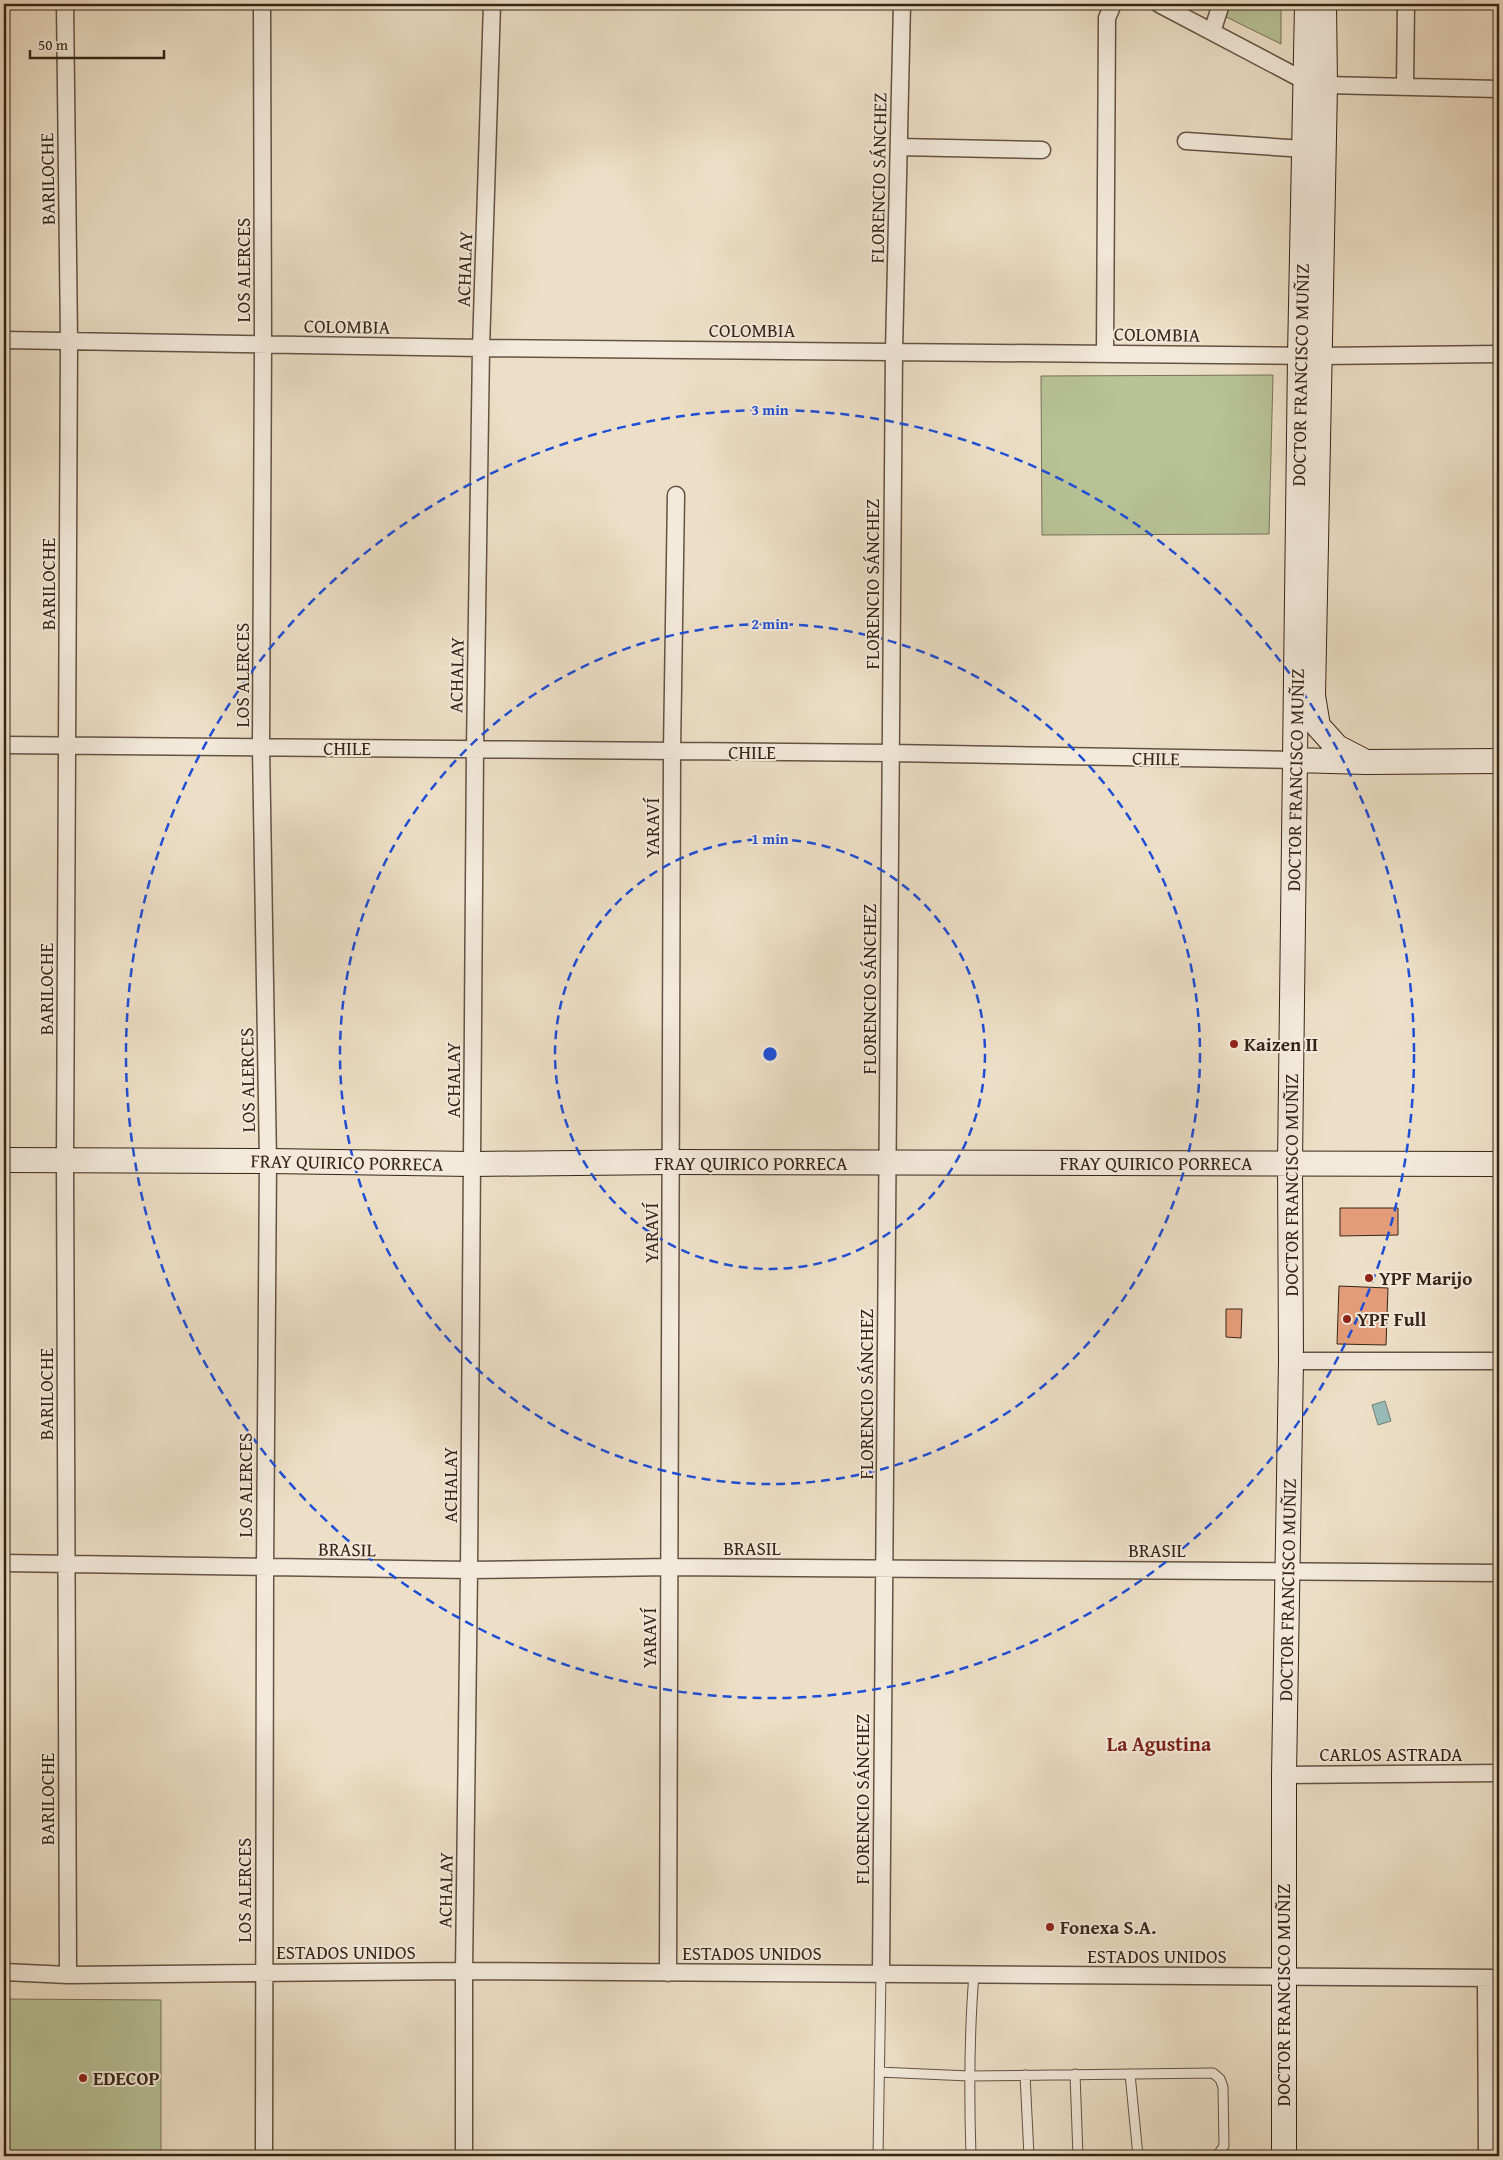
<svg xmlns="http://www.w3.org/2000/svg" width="1503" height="2160" font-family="'Gentium Book Plus',serif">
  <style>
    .green { fill: #b7c296; stroke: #777356 }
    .water { fill: #99bcb7; stroke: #727f77 }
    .building { fill: #e49d79; stroke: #372417 }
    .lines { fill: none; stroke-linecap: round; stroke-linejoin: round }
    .service-casing { stroke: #645343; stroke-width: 11 }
    .minor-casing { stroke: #645343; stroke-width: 19 }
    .secondary-casing { stroke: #372417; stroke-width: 26 }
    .service { stroke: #f3eadb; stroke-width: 9 }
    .minor { stroke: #f3eadb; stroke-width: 16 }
    .secondary { stroke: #f3eadb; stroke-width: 24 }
    .ring { fill: none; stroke: #1d4ed8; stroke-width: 2.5; stroke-dasharray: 9 6 }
    .poi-dot { fill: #8f2418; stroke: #f3eadb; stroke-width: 2 }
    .labels { text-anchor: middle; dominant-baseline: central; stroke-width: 4; stroke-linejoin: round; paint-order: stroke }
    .street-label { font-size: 19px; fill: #372417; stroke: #f3eadb }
    .poi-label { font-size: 19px; font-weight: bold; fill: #372417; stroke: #f3eadb; text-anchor: start }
    .neighbourhood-label { font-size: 20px; font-weight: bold; fill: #7a1f14; stroke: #f3eadb }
    .centre { fill: #1d4ed8; stroke: #f3eadb; stroke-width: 2.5 }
    .ring-label { font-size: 15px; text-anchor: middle; font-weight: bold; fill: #1d4ed8; stroke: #f3eadb; stroke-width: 4; stroke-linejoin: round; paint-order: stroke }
  </style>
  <rect width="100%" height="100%" fill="#eddfc7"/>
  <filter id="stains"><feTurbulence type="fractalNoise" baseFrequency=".004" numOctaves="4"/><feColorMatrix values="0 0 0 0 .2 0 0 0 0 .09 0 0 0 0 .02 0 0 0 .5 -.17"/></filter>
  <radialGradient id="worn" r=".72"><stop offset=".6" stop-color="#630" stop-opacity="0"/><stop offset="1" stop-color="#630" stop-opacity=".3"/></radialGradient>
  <path class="green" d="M 1200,4 L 1281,4 L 1281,44 Z
    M 1273,375 L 1269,534 L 1042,535 L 1041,376 Z
    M 4,1999 L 161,2000 L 161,2156 L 4,2156 Z"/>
  <path class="water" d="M 1385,1401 L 1391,1421 L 1378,1425 L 1372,1405 Z"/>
  <path class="building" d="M 1340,1208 L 1398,1208 L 1398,1235 L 1340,1236 Z
    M 1339,1286 L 1388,1288 L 1386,1345 L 1337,1344 Z
    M 1226,1309 L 1242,1309 L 1241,1338 L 1226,1337 Z"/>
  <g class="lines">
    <defs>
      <path id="service" d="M 879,2072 L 969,2076 L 1213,2073 L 1220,2079 L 1223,2087 L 1224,2146 L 1217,2156
        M 1075,2074 L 1078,2156
        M 1130,2074 L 1138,2156
        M 1025,2075 L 1029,2156
        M 878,2156 L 881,1974
        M 971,2156 C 969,2095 969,2035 974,1974"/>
      <path id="minor" d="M 65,4 L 69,341 L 65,1160 L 68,1975
        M 262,4 L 263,344 L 261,747 L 268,1161 L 265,1568 L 264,2156
        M 1159,4 L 1305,81
        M 1212,32 L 1221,4
        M 1325,85 L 1499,89
        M 1405,87 L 1406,4
        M 1186,141 L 1304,149
        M 899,147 L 1042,150
        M 4,340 L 481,348 L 1319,356 L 1499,354
        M 1105,353 L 1107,18 L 1113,4
        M 4,745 L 891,753 L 1295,760
        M 1291,1361 L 1499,1361
        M 4,1563 L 469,1570 L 670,1567 L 1499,1573
        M 1284,1775 L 1499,1773
        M 4,1972 L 68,1975 L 464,1971 L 1499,1978
        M 668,1973 L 672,751 L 676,495
        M 881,1974 L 894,351 L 902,4
        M 1486,1978 L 1487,2156
        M 464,2156 L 464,1971 L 469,1570 L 475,749 L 481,348 L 492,4"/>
      <path id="secondary" d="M 1324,4 L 1325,85 L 1313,696 L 1318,726 L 1337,747 L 1366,762
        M 1295,760 L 1366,762 L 1499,761
        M 4,1160 L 268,1161 L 472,1164 L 671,1162 L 1499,1164
        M 1284,2156 L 1284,1775 L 1291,1361 L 1290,1163 L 1300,356 L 1307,4"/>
    </defs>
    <use href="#service" class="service-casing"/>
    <use href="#minor" class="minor-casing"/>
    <use href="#secondary" class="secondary-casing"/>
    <use href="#service" class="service"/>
    <use href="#minor" class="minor"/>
    <use href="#secondary" class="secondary"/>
  </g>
  <g class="ring">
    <circle cx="770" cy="1054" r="215"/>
    <circle cx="770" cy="1054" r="430"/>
    <circle cx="770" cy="1054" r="644"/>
  </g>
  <g class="poi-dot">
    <circle cx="1234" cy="1044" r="5"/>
    <circle cx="1369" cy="1278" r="5"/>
    <circle cx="1347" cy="1319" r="5"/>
    <circle cx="1050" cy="1927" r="5"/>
    <circle cx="83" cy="2078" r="5"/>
  </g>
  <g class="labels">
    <g class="street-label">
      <text transform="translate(878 178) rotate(-89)">FLORENCIO SÁNCHEZ</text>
      <text transform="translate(47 179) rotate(-91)">BARILOCHE</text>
      <text transform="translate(464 269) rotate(-88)">ACHALAY</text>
      <text transform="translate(243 270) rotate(-90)">LOS ALERCES</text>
      <text transform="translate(347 326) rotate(1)">COLOMBIA</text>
      <text x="752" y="330">COLOMBIA</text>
      <text transform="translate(1157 334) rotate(1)">COLOMBIA</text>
      <text transform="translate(1300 375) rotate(-89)">DOCTOR FRANCISCO MUÑIZ</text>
      <text transform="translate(48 584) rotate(-90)">BARILOCHE</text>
      <text transform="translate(872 584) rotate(-90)">FLORENCIO SÁNCHEZ</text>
      <text transform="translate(242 675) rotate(-90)">LOS ALERCES</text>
      <text transform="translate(456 675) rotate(-89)">ACHALAY</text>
      <text x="347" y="748">CHILE</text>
      <text x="752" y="752">CHILE</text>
      <text transform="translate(1156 758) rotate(1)">CHILE</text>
      <text transform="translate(1295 780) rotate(-89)">DOCTOR FRANCISCO MUÑIZ</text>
      <text transform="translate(652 828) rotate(-90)">YARAVÍ</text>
      <text transform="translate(46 989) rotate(-90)">BARILOCHE</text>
      <text transform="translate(869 989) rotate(-90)">FLORENCIO SÁNCHEZ</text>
      <text transform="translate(247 1080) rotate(-91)">LOS ALERCES</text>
      <text transform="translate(453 1080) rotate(-90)">ACHALAY</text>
      <text transform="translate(347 1162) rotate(1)">FRAY QUIRICO PORRECA</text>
      <text x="751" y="1163">FRAY QUIRICO PORRECA</text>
      <text x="1156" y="1163">FRAY QUIRICO PORRECA</text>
      <text transform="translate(1291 1185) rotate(-90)">DOCTOR FRANCISCO MUÑIZ</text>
      <text transform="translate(651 1233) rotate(-90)">YARAVÍ</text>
      <text transform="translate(46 1394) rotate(-90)">BARILOCHE</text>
      <text transform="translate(866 1394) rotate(-90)">FLORENCIO SÁNCHEZ</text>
      <text transform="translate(245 1485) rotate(-90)">LOS ALERCES</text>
      <text transform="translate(450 1485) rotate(-90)">ACHALAY</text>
      <text x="752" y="1548">BRASIL</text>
      <text transform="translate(347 1549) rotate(1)">BRASIL</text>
      <text x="1157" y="1550">BRASIL</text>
      <text transform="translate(1287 1590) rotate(-89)">DOCTOR FRANCISCO MUÑIZ</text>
      <text transform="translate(649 1638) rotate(-90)">YARAVÍ</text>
      <text x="1391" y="1754">CARLOS ASTRADA</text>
      <text transform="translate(47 1799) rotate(-90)">BARILOCHE</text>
      <text transform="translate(862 1799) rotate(-90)">FLORENCIO SÁNCHEZ</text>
      <text transform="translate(244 1890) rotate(-90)">LOS ALERCES</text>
      <text transform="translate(445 1890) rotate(-89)">ACHALAY</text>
      <text x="346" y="1952">ESTADOS UNIDOS</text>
      <text x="752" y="1953">ESTADOS UNIDOS</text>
      <text x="1157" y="1956">ESTADOS UNIDOS</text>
      <text transform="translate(1283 1995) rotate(-90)">DOCTOR FRANCISCO MUÑIZ</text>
    </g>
    <g class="poi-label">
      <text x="1244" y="1044">Kaizen II</text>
      <text x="1379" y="1278">YPF Marijo</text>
      <text x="1357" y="1319">YPF Full</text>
      <text x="1060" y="1927">Fonexa S.A.</text>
      <text x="93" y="2078">EDECOP</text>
    </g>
    <g class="neighbourhood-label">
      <text x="1159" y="1743">La Agustina</text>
    </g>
  </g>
  <circle cx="770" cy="1054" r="8" class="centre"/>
  <g class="ring-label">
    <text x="770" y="415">3 min</text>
    <text x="770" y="629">2 min</text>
    <text x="770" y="844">1 min</text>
  </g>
  <rect width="1503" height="2160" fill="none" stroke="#eddfc7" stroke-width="20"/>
  <rect x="5" y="5" width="1493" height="2150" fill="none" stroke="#372417" stroke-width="2.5"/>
  <rect x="10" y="10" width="1483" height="2140" fill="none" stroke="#372417"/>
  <path d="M30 50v8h134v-8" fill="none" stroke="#372417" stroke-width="2.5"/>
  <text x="38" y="50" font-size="15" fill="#372417" stroke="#f3eadb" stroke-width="4" paint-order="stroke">50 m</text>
  <rect width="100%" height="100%" filter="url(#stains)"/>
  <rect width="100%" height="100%" fill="url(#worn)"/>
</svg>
